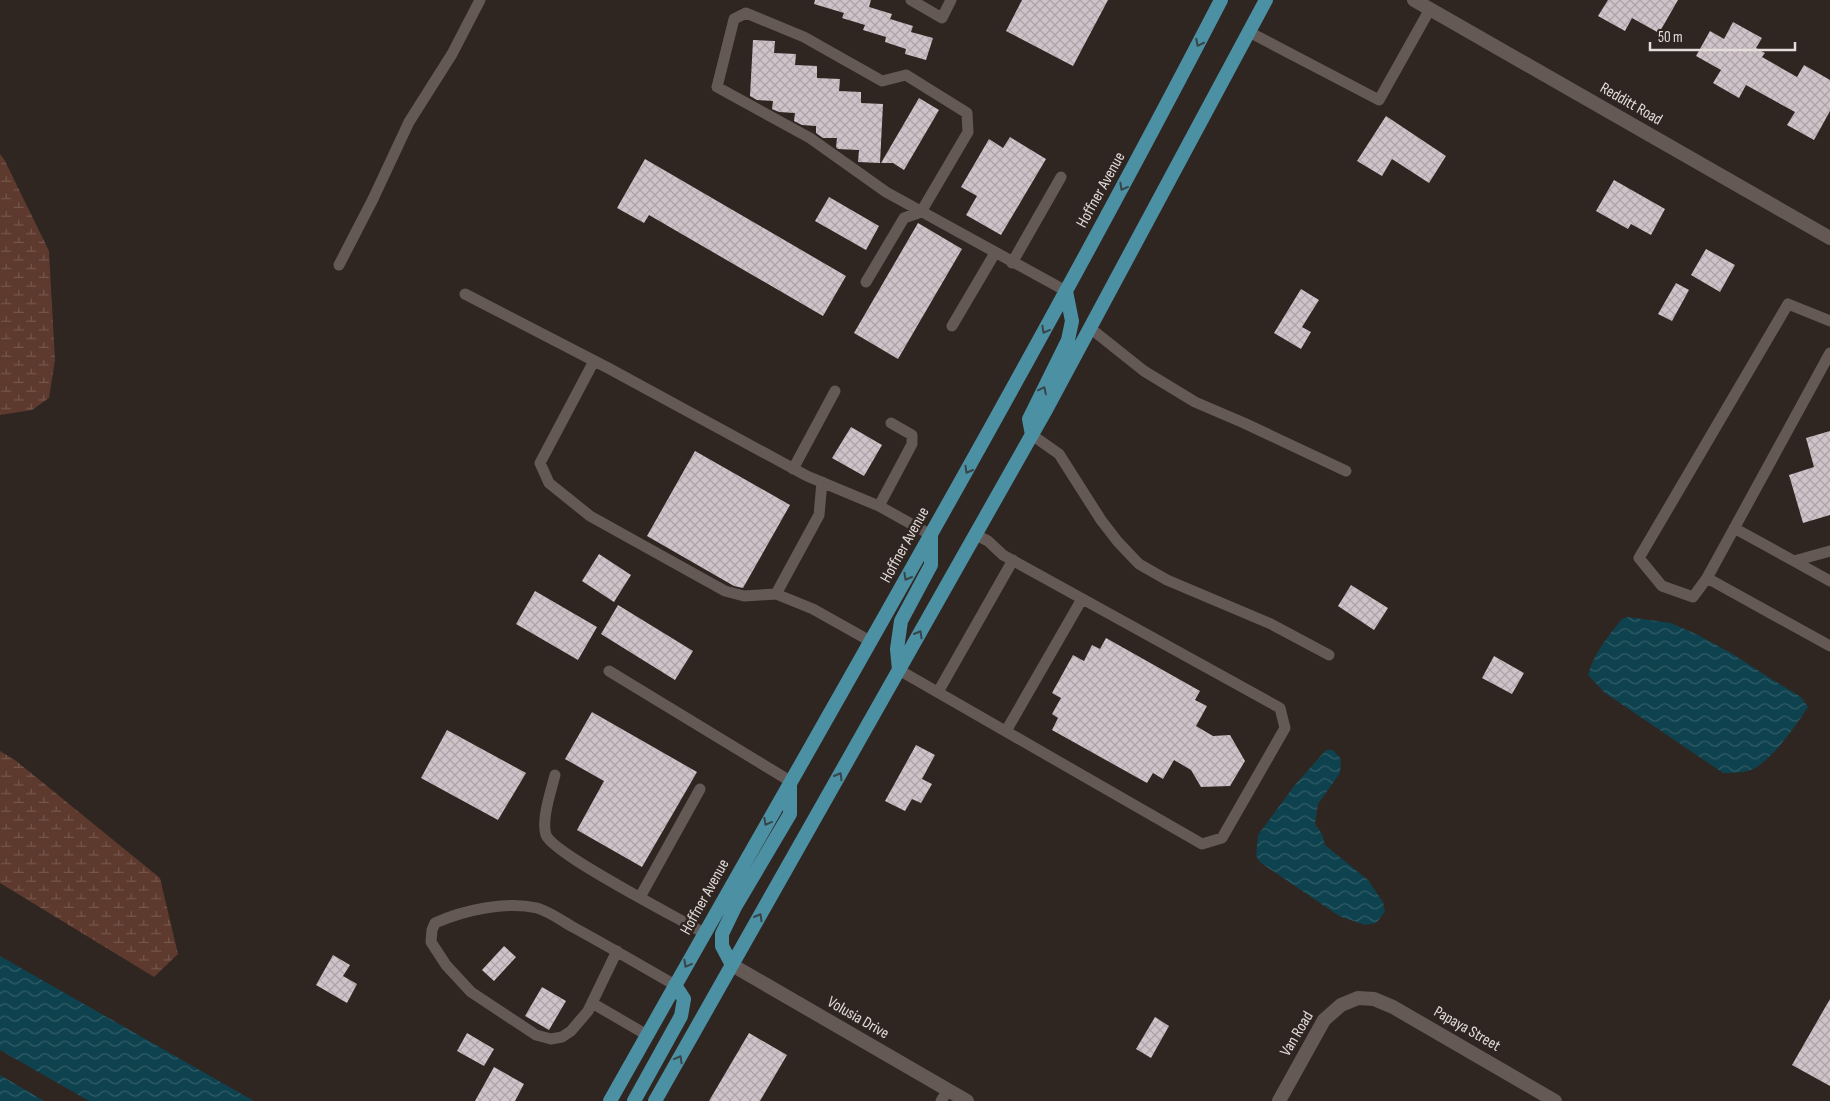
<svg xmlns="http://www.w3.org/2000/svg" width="1830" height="1101" font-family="'Sofia Sans Condensed',sans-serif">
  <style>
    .wetland { fill: url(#wetland-marsh) }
    .water { fill: url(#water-waves) }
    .building { fill: url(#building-cross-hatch) }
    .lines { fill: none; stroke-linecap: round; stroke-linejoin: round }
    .service { stroke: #655955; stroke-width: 11 }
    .minor { stroke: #655955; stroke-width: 14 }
    .tertiary { stroke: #655955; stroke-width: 14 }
    .primary { stroke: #4c90a4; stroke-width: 14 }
    .oneway { stroke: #384548 }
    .labels { text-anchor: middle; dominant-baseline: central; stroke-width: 5; stroke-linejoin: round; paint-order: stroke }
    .street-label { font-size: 16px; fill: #e3dcd9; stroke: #2f2521 }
  </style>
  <defs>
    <pattern id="wetland-marsh" width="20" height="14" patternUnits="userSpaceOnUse" patternTransform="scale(1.25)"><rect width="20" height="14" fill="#5d3a2d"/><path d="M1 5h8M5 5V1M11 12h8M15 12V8" fill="none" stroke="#74564b"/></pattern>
    <pattern id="water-waves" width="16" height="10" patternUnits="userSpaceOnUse" patternTransform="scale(1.25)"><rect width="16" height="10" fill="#0e424e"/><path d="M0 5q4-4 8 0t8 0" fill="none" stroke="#315d67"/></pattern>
    <pattern id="building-cross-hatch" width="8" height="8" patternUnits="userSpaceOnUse" patternTransform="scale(1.25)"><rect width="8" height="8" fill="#cfc3c9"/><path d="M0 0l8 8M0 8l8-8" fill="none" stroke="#aca3a7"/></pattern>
  </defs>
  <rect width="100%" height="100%" fill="#2f2521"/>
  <path class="wetland" d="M 0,154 L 5,161 L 49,251 L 55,360 L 49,398 L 32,410 L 0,415 Z
    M 0,751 L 15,760 L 160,878 L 178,954 L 154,977 L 0,883 Z"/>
  <path class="water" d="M 1628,617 L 1671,623 L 1698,635 L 1731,653 L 1773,680 L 1801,697 L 1808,707 C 1794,728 1778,752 1757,767 C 1748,773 1734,773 1723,773 L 1605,693 L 1588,675 C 1594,653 1608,636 1622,619 Z
    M 1326,750 L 1333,750 L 1341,759 L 1340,773 L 1318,804 L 1315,824 L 1322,834 L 1325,845 L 1368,880 L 1383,902 L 1385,912 L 1376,923 L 1365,925 L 1339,916 L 1261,863 L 1256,856 L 1258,835 L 1294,786 Z
    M 0,956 L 254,1101 L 89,1101 L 0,1050 Z
    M 0,1075 L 44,1101 L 0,1101 Z"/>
  <path class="building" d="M 815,0 L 871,0 L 869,7 L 892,14 L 890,19 L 913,26 L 911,32 L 933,38 L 926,60 L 905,54 L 906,49 L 885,42 L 886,37 L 863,30 L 865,25 L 842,18 L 844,13 L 814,4 Z
    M 1022,0 L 1108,0 L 1073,66 L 1006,31 Z
    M 1608,0 L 1678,0 L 1659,33 L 1632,18 L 1625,31 L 1598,16 Z
    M 1733,22 L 1762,38 L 1756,48 L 1765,53 L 1762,57 L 1797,77 L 1804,65 L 1830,80 L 1830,111 L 1814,140 L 1787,125 L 1795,112 L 1746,85 L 1739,98 L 1713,83 L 1721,70 L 1696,56 L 1710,31 L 1724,39 Z
    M 753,40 L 775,41 L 774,53 L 796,54 L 795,65 L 817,66 L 817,78 L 840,79 L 839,91 L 861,92 L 861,103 L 883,104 L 880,163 L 858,162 L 859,150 L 838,149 L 836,147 L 837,138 L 823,138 L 816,133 L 816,126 L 802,125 L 794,121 L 795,113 L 779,112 L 772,109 L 773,101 L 757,100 L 750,96 Z
    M 919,98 L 939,110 L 904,170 L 893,163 L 881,163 Z
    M 1386,116 L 1446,156 L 1429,183 L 1392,159 L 1382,176 L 1357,161 Z
    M 1010,137 L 1046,159 L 1001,235 L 966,215 L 977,196 L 961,187 L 989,139 L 1003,148 Z
    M 645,159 L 846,276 L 823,316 L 649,215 L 644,223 L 617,208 Z
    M 1614,180 L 1665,209 L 1651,235 L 1631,224 L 1628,229 L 1596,211 Z
    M 829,197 L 879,226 L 866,250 L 815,221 Z
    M 918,223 L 962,249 L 898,359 L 854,333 Z
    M 1706,249 L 1735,265 L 1720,292 L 1691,275 Z
    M 1676,283 L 1689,290 L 1672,321 L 1658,314 Z
    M 1301,289 L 1319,300 L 1302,327 L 1311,332 L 1301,349 L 1274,333 Z
    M 851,427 L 882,445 L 864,476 L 832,458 Z
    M 1830,431 L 1830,515 L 1803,523 L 1789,475 L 1814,467 L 1806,438 Z
    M 695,451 L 790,505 L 743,588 L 734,586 L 647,536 Z
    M 599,554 L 631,575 L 614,602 L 582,581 Z
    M 1351,585 L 1388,608 L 1374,630 L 1338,606 Z
    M 535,591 L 597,627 L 578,660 L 516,624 Z
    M 618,605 L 693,651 L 675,680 L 601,634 Z
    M 1106,638 L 1200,691 L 1195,700 L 1207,706 L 1196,726 L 1213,736 L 1230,735 L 1245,761 L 1230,786 L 1201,787 L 1191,770 L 1174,760 L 1163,779 L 1153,773 L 1147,783 L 1052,730 L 1058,718 L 1052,714 L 1061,698 L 1052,693 L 1073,655 L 1084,661 L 1092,645 L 1100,649 Z
    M 1494,656 L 1524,673 L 1512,694 L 1482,678 Z
    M 592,712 L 697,772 L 642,867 L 577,830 L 604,781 L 565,759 Z
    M 447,730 L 526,773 L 498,820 L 421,778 Z
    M 916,745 L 935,755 L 922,779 L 932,784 L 921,803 L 912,799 L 905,811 L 885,801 Z
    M 504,946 L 516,957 L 494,981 L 482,970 Z
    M 333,955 L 350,965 L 343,976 L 357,984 L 347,1003 L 316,985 Z
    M 542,987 L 566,1001 L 549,1030 L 525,1016 Z
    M 1830,999 L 1830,1086 L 1792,1065 Z
    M 1155,1017 L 1169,1026 L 1151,1058 L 1136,1049 Z
    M 467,1033 L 494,1049 L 484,1066 L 457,1051 Z
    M 749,1033 L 787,1055 L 760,1101 L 709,1101 Z
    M 494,1067 L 524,1084 L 515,1101 L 475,1101 Z"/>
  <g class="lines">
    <path class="service" d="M 911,0 L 942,18 L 951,0
      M 1249,32 L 1379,100 L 1430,9
      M 1012,263 L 1061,177
      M 339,265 L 373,199 L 409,122 L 452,54 L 480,0
      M 866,282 L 904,218 L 921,212 L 968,132 L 967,113 L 906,75 L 882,81 L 804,37 L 746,13 L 734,19 L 717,87 L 810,138 L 886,192 L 1066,291
      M 465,294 L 610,369 L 807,476 L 879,506 L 931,535
      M 1830,321 L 1788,304 L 1639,558 L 1662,586 L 1693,597 L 1707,578 L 1830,646
      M 952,326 L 995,253
      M 1090,328 L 1144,371 L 1195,402 L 1244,423 L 1346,471
      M 594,361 L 540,463 L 549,483 L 590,516 L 725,591 L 744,596 L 776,594
      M 1032,435 L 1059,454 L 1101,520 L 1118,542 L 1139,564 L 1167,580 L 1271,624 L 1329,655
      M 793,469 L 835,391
      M 822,482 L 819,515 L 776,594 L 813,609 L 870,641
      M 879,506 L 912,444 L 912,435 L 891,423
      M 1734,528 L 1794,561 L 1830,551
      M 1794,561 L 1830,581
      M 1707,578 L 1830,353
      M 899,670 L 1202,844 L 1222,838 L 1285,728 L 1280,708 L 1003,555 L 988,541 L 976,535
      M 609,671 L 790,781
      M 938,692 L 1013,560
      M 1006,731 L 1082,599
      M 555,775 C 551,791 541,820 546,835 C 553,854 680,919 704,933
      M 640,897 L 700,789
      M 617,951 L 588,1011 L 571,1031 L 562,1037 L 551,1039 L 536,1035 L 471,992 L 446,965 L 431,942 L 432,930 L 435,923 C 464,910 506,901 537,908 C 548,911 561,920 571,926 C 606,945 640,965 675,985
      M 592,1003 L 647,1035
      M 941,1101 L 948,1090"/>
    <path class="minor" d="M 732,965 L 967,1101
      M 1279,1101 L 1324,1020 L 1341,1005 L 1358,998 L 1374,999 L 1393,1007 L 1555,1101"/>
    <path class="tertiary" d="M 1414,0 L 1830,238"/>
    <path class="primary" d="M 1032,435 L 1029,419 L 1068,340 L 1072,321 L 1066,291
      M 899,670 L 897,649 L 901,621 L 931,565 L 931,536
      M 732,965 L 722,946 L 722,934 L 735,907 L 790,814 L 790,784
      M 610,1101 C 816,735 1028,373 1221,0
      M 634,1101 L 681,1016 L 684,999 L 675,985
      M 655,1101 L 1047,408 L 1266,0"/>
  </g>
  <defs><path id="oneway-chevron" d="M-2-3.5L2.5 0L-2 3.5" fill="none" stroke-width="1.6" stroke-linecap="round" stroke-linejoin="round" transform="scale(1.25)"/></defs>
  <g class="oneway">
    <use href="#oneway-chevron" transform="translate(1199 43) rotate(117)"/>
    <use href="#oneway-chevron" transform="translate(1123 187) rotate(119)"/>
    <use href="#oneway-chevron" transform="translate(1045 330) rotate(119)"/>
    <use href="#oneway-chevron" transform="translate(1043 390) rotate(-64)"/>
    <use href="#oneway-chevron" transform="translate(968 470) rotate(120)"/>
    <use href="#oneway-chevron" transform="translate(907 577) rotate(120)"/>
    <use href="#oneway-chevron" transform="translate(919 634) rotate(-60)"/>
    <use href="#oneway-chevron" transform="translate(839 776) rotate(-60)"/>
    <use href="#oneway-chevron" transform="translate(767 822) rotate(119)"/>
    <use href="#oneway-chevron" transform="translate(759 917) rotate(-60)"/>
    <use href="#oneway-chevron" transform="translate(687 964) rotate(119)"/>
    <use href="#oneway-chevron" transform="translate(679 1059) rotate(-61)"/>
  </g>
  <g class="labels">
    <g class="street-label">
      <text transform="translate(1631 104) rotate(30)">Redditt Road</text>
      <text transform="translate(1101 190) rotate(-61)">Hoffner Avenue</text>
      <text transform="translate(905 545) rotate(-61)">Hoffner Avenue</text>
      <text transform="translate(705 897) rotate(-61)">Hoffner Avenue</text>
      <text transform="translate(858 1018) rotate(30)">Volusia Drive</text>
      <text transform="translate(1467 1029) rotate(30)">Papaya Street</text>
      <text transform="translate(1297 1034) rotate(-59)">Van Road</text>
    </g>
  </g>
  <path d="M1650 42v8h145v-8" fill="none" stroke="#e3dcd9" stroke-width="2.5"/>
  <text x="1658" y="42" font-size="15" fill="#e3dcd9" stroke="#2f2521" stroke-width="4" paint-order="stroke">50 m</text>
</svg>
